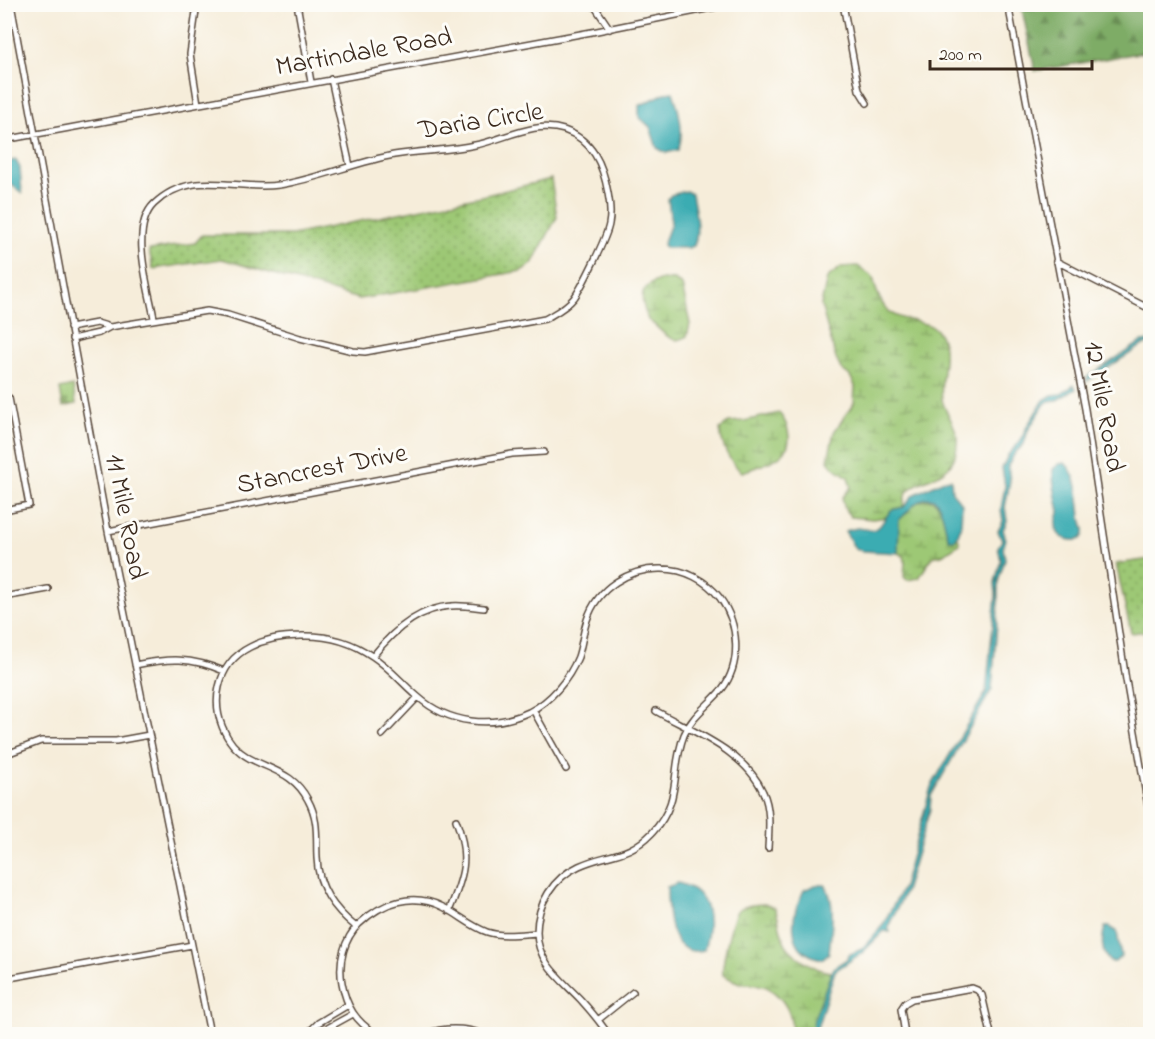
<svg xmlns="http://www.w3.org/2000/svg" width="1155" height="1039" font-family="'Indie Flower',sans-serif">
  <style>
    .grass { fill: url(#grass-dots); stroke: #6c794a; stroke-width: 1.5 }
    .forest { fill: url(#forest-firs); stroke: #5c6b42; stroke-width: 1.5 }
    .wetland { fill: url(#wetland-marsh); stroke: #6c794a; stroke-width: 1.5 }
    .cemetery { fill: url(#cemetery-stones); stroke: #6c794a; stroke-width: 1.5 }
    .water { fill: #3aacb2; stroke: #3a6b68; stroke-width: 1.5 }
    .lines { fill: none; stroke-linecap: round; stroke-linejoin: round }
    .minor-casing { stroke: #57473a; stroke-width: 8 }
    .minor { stroke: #fff; stroke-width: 5 }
    .labels { text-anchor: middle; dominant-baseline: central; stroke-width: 6; stroke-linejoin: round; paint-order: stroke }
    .street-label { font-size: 27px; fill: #3b2a1e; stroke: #fdfcf7 }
  </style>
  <defs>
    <pattern id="grass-dots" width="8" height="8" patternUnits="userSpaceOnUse" patternTransform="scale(1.5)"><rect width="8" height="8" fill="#9dc875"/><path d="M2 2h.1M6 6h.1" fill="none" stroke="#81a35f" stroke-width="1.8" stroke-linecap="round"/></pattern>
    <pattern id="forest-firs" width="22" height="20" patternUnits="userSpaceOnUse" patternTransform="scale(1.5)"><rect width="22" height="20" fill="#7eac66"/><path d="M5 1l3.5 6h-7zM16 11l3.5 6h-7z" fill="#688c53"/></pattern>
    <pattern id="wetland-marsh" width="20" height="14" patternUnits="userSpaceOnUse" patternTransform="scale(1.5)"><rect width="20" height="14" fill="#9dc875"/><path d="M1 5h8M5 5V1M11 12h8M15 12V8" fill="none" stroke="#81a35f"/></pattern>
    <pattern id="cemetery-stones" width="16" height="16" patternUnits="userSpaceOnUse" patternTransform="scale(1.5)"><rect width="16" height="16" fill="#9dc875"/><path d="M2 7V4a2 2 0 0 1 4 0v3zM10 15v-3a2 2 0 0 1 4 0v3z" fill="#81a35f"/></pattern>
  </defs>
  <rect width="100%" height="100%" fill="#fdfcf7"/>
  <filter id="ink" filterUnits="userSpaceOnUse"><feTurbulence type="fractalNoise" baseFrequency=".0167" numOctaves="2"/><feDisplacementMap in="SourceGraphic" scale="12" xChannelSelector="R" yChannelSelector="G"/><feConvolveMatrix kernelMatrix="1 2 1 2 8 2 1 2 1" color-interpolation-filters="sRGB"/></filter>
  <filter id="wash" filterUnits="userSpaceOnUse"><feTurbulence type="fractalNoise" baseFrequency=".008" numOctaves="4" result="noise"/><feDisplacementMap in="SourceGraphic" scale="24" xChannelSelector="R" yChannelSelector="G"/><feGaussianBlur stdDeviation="1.35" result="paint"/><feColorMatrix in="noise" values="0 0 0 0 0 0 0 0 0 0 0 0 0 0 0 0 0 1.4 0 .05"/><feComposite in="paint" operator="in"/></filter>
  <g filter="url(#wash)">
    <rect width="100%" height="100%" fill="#f6edda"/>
    <path class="grass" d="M 551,179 L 557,217 L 532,264 L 521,271 L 359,299 L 222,259 L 153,269 L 149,250 L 195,243 L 202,235 L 292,235 L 486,195 Z
      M 1150,559 L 1150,631 L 1131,633 L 1116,564 Z"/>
    <path class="forest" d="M 1021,5 L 1150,5 L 1150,51 L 1035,71 Z"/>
    <path class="wetland" d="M 858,266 L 873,277 C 876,292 882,312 899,317 C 906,320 914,320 921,323 C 925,324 931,325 934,328 C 954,345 938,377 942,399 C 944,412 956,423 957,438 C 960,491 900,470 904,507 L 891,510 L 887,517 L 873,519 L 851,517 L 845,510 L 842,498 L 851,487 L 848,477 L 832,466 L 828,460 L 834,432 L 854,403 L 855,386 L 850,376 L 841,369 L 836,359 L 821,305 L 827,278 L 841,267 Z
      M 662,279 L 674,280 L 682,285 L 690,324 L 687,336 C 671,348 661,328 648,320 C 640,299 637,287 662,279 Z
      M 779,413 C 788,423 795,444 781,455 C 771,464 755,467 742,472 C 728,461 722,447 720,429 L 729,422 L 744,421 Z
      M 925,499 C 946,499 942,524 949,539 L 954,540 L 958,537 L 960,544 L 942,555 L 932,557 L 919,578 L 907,580 L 904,577 L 905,561 L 904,556 L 898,553 L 899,520 L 914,504 Z
      M 766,904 L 775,908 C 784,936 778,944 804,961 C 814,967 820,971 831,972 L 811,1034 L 791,1034 C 794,1015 784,998 768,988 C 761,983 748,985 740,983 C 734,981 729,978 723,975 C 721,968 732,915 738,910 C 745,905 758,904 766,904 Z"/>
    <path class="cemetery" d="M 73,386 L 76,404 L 63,407 L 60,389 Z"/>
    <path class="water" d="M 673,92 C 679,109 685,133 678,150 L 666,153 L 657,148 L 650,127 L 639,117 L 639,106 L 665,93 Z
      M 16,160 L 20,168 L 22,193 L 5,180 L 5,162 Z
      M 686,191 L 692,194 C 695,211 700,229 694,246 L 688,248 L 666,248 L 663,245 L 671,223 L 668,199 L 671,195 Z
      M 1150,341 L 1150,344 L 1143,345 L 1086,382 L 1087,377 L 1141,342 Z
      M 1074,385 L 1076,389 L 1057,400 L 1049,401 L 1045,404 L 1028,430 L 1024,444 L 1015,453 L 1008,466 L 1010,481 L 1005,507 L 1007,521 L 1003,530 L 1006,539 L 1003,548 L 1005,559 L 998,582 L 998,609 L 992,689 L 931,796 L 930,809 L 905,892 L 888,927 L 890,932 L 884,931 L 863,952 L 835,971 L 815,1034 L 811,1034 L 814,1019 L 833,968 L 847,959 L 850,954 L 862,949 L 882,926 L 903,887 L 931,787 L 986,692 L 996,595 L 995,582 L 1001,560 L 998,547 L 1002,540 L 998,531 L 1003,521 L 1001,509 L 1005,486 L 1002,468 L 1008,455 L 1021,440 L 1027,426 L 1044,400 L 1052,395 L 1061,394 Z
      M 1065,463 C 1079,477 1079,499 1081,517 C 1082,526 1088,531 1081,539 C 1071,542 1056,539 1056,525 C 1056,520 1059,516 1059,511 C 1056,497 1052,484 1053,469 L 1059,464 Z
      M 951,479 L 952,492 L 962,504 C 961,516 963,532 954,540 L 949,539 C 942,524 944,484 916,503 C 910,508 905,515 899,520 L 898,553 L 863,551 L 855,549 L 845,531 L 857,528 L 873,530 L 880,526 L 891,510 L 904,507 L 913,495 L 944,480 Z
      M 678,883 C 712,891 712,922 704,950 C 668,959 667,911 667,887 Z
      M 815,885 L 825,885 C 837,903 831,933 829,953 L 822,959 C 785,952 790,916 804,890 Z
      M 1105,927 L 1109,927 L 1117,932 L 1121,956 L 1115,962 L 1110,962 C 1101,953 1101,939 1105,927 Z"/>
  </g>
  <g filter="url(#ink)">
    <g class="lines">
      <defs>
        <path id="minor" d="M 11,4 L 108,531 L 210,1034
          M 197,4 L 190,54 L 198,104
          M 297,4 L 311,82
          M 593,4 L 610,29
          M 843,4 L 859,90 L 867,103
          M 1008,4 L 1085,409 L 1126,680 L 1150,818
          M 331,79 L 350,166
          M 4,140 L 597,31 L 731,4
          M 1056,261 L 1150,309
          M 70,328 L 97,323 L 110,327
          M 72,339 L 99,333 L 110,327 L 207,311 L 228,315 L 300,338 L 353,351 L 365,352 L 545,319 C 555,313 566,308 574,298 C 582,287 607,237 609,224 C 611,214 610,203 608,193 C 603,165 593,140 564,130 C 534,120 504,140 475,145 C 449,151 421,150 394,155 C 356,162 318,179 279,185 C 234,191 192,168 154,204 C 129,228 149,289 154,318
          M 4,510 L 29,505 L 9,398
          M 108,531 L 512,454 L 544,452
          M 4,597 L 48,589
          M 373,656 C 392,632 419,608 451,606 C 462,605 474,607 484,608
          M 135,665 C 170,658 190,657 224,671
          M 533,710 L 566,769
          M 656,711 C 693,732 745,751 763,792 C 771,809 769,830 768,848
          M 382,735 L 418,697
          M 4,755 L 41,741 L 116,741 L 149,735
          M 449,911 C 464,876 470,857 456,820
          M 356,927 C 334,909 318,888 317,858 C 316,837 319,820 308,800 C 294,773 273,771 249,758 C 224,744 213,713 219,687 C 223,669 234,655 250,647 C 265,639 285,636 301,636 C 327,635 352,642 372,656 C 389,667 402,683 417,696 C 448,724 492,729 529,712 C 551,701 569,679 578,657 C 582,645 583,632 587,620 C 597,588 629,568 662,569 C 685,569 706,580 720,598 C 739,624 742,663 722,689 C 709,705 692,715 684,735 C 670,771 683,800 652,833 C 628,858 607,853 579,866 C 553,878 537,904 537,932 C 537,962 561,979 580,999 C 590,1010 600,1022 608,1034
          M 4,979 L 192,945
          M 598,1020 L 633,992
          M 307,1034 L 318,1023 L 348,1005
          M 320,1034 L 324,1030 L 353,1014
          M 376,1034 C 356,1022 346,1006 342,983 C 338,962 344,939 359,924 C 382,902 413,892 443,907 C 458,914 470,926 487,932 C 502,937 521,934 537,933
          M 425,1034 C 445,1027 463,1027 483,1034
          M 905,1034 L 901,1009 L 905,1003 L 912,999 L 972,988 L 977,990 L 982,995 L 991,1034"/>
      </defs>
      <use href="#minor" class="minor-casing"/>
      <use href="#minor" class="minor"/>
    </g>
  </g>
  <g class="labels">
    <g class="street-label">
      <text transform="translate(364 53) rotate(-10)">Martindale Road</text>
      <text transform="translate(481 122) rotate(-9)">Daria Circle</text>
      <text transform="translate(1103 407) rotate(80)">12 Mile Road</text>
      <text transform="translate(322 470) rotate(-11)">Stancrest Drive</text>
      <text transform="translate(125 517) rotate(79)">11 Mile Road</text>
    </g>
  </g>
  <rect width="1155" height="1039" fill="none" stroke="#fdfcf7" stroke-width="24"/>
  <path d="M930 60v9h162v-9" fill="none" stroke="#3b2a1e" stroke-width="3"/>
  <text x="939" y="60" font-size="18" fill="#3b2a1e" stroke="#fdfcf7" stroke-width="4.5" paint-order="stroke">200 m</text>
</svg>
